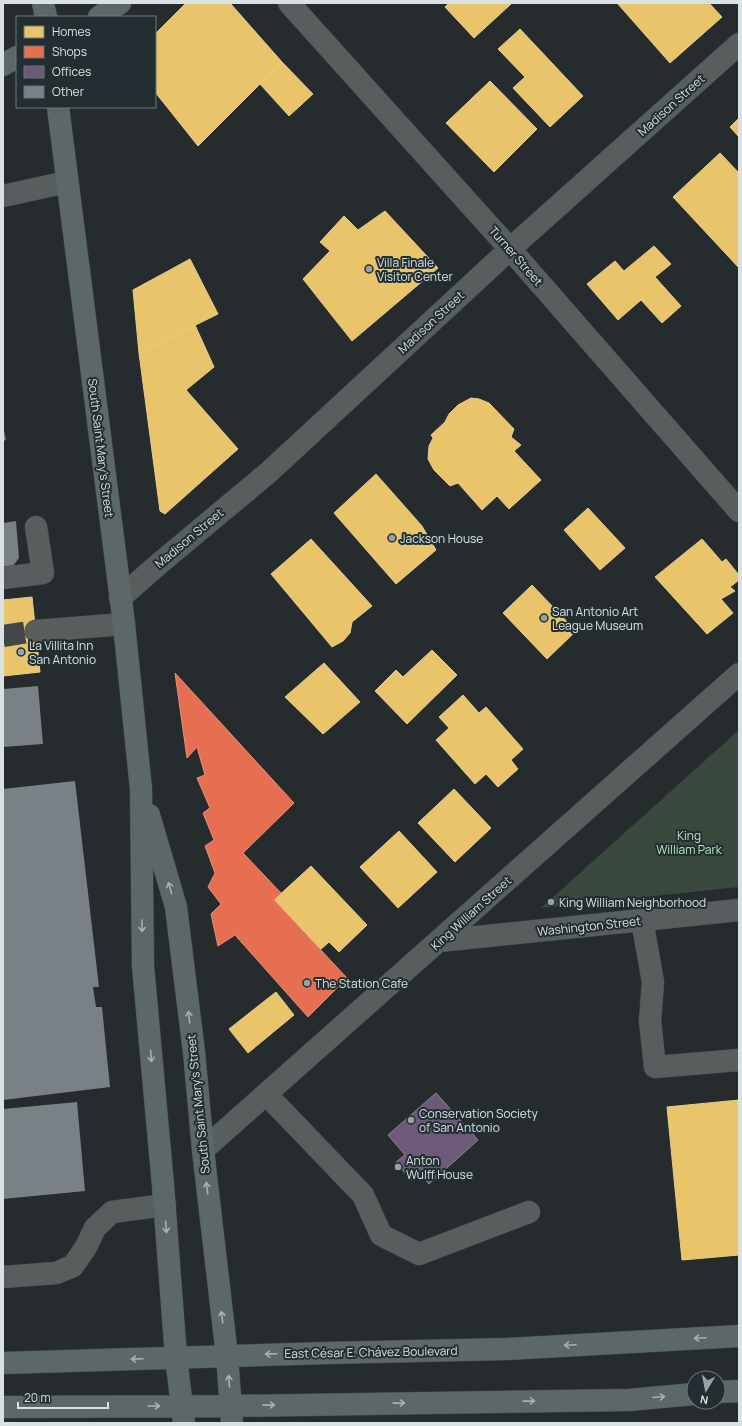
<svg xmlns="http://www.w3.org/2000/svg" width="742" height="1426" font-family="Manrope,sans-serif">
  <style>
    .green { fill: #39493e }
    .homes { fill: #e9c46a; stroke: #e4cd8e }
    .shops { fill: #e76f51; stroke: #e3917c }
    .offices { fill: #6d597a; stroke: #8d8299 }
    .building { fill: #798186 }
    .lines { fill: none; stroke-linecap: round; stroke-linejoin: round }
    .minor-tunnel { stroke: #414749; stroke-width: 22; stroke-dasharray: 22 11; stroke-linecap: butt }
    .minor-casing { stroke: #43494b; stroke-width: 23 }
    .major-casing { stroke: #43494b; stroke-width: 23 }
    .minor { stroke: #585d5e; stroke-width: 22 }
    .major { stroke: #5c6868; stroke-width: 22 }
    .oneway { stroke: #a7b1b1 }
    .poi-dot { fill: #9aa2a3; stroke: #222e31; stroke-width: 1.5 }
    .labels { text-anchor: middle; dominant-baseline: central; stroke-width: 4; stroke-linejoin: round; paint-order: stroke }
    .street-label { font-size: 12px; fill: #d9e1e2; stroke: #222e31 }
    .poi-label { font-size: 12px; fill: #d9e1e2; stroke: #222e31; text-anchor: start }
    .park-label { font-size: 12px; fill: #b6e6c1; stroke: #222e31 }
  </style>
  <rect width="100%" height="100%" fill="#262c2e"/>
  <path class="green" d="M 739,730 L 739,887 L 541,908 Z"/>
  <path class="homes" d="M 186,3 L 230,3 L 282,62 L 198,146 L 155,92 L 155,34 Z
    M 449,3 L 510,3 L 511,4 L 474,38 L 445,7 Z
    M 617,3 L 709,3 L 722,17 L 670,63 Z
    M 520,29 L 583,96 L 550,127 L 513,88 L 525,77 L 498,49 Z
    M 282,62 L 313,94 L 289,116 L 260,84 Z
    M 490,81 L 537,129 L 494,172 L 446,123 Z
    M 739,118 L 739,137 L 730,127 Z
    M 720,153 L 739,173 L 739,268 L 673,197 Z
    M 385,211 L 438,268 L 352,341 L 303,279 L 330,251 L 320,242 L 344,216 L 358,230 Z
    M 654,246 L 671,264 L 655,277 L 681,306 L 662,323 L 641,300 L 618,320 L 587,284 L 615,261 L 624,271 Z
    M 190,259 L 218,314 L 139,353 L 133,290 Z
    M 195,325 L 214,367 L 186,390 L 238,449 L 165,514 L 160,511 L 139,353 Z
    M 471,398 L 479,399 L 489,403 L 514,429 L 511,437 L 521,445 L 514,451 L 541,480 L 509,509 L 497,496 L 482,510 L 458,483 L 450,486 L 434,470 L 428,459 L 429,446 L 433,438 L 431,435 L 445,422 L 449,414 L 458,405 Z
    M 376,474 L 422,526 L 436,550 L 396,584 L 334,513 Z
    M 588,508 L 625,548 L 600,570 L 564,530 Z
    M 311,539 L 372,606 L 352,622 L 350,633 L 343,641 L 332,647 L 271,574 Z
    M 702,539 L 722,562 L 726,559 L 739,575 L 739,580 L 730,587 L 735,591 L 721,599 L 733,613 L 707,634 L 655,577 Z
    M 532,585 L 576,631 L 547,659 L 503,613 Z
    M 32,597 L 40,672 L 3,676 L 3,600 Z
    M 432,650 L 457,675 L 407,724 L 375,691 L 396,670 L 403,677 Z
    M 324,663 L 360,702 L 323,734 L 285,697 Z
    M 463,695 L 479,713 L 486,707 L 523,749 L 511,760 L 518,769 L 498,787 L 486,774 L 475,784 L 436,740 L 449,728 L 439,717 Z
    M 454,789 L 491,828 L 455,862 L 418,823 Z
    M 399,831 L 437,872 L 398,908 L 360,867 Z
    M 311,866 L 367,925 L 339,952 L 329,942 L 320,950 L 274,900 Z
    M 276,992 L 294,1015 L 248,1053 L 229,1029 Z
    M 739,1100 L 739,1255 L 682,1260 L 667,1107 Z"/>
  <path class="shops" d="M 175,673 L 294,803 L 243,853 L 281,893 L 274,900 L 347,978 L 308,1017 L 235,935 L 218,946 L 211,914 L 221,904 L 208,887 L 215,873 L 205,846 L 214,840 L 203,813 L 210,808 L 197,778 L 205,775 L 197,747 L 187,758 Z"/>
  <path class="offices" d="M 436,1093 L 478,1140 L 429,1184 L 419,1173 L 411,1180 L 396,1162 L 405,1155 L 388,1135 Z"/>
  <path class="building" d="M 3,425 L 6,440 L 3,441 Z
    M 16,521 L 19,558 L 12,567 L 3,568 L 3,523 Z
    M 38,686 L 43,744 L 3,747 L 3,689 Z
    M 75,781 L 99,987 L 93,987 L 96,1007 L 102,1007 L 110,1087 L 3,1100 L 3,789 Z
    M 77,1102 L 85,1191 L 3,1199 L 3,1109 Z"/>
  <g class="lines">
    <path class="minor-tunnel" d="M 3,636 L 36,631"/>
    <defs>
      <path id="minor" d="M 289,3 L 510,249 L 739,511
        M 3,196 L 67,182
        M 3,578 L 43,573 L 36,527
        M 120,598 L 160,563 L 269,472 L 510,249 L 739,44
        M 36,631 L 124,624
        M 642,920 L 653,982 L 650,1021 L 655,1067 L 739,1060
        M 439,941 L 739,910
        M 266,1094 L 363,1195 L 381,1235 L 419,1254 L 529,1212
        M 203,1150 L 739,674
        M 3,1277 L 56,1273 L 73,1266 L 86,1247 L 95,1228 L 112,1212 L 165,1205"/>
      <path id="major" d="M 43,3 L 46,17
        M 99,17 L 120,3
        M 3,65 L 17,57
        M 58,107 L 124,624 L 141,789 L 143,966 L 163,1185 L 176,1357 L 184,1423
        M 149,815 L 176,907 L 194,1052 L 203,1150 L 227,1356 L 232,1423
        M 3,1363 L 327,1353 L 507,1349 L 739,1336
        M 718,1392 L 739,1391
        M 3,1407 L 230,1406 L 629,1400 L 694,1394"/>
    </defs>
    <use href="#minor" class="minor-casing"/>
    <use href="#major" class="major-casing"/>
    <use href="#minor" class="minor"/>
    <use href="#major" class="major"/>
  </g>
  <defs><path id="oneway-shaft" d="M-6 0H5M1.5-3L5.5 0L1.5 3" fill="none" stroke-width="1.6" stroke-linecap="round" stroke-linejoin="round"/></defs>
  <g class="oneway">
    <use href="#oneway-shaft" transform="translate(170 888) rotate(-106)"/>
    <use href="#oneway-shaft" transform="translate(142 926) rotate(89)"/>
    <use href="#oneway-shaft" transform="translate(189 1017) rotate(-97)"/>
    <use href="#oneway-shaft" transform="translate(151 1056) rotate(85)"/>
    <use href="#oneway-shaft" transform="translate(207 1188) rotate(-97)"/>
    <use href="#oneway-shaft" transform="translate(166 1227) rotate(86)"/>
    <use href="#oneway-shaft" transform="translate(222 1317) rotate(-97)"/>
    <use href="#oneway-shaft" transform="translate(700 1338) rotate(177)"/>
    <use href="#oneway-shaft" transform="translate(570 1345) rotate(177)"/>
    <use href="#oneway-shaft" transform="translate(271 1354) rotate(178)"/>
    <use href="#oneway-shaft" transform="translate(137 1359) rotate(178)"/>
    <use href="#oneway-shaft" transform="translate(229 1381) rotate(-94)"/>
    <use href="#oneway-shaft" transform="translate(659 1397) rotate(-5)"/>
    <use href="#oneway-shaft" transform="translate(529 1401) rotate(-1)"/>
    <use href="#oneway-shaft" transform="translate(399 1403) rotate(-1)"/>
    <use href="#oneway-shaft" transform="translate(269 1405) rotate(-1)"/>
    <use href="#oneway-shaft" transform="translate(154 1406)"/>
  </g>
  <g class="poi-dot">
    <circle cx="369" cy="269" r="4"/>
    <circle cx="392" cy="538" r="4"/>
    <circle cx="544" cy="618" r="4"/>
    <circle cx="21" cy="652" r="4"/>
    <circle cx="551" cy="902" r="4"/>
    <circle cx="307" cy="983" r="4"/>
    <circle cx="411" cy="1120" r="4"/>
    <circle cx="398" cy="1167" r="4"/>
  </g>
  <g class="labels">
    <g class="street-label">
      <text transform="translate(671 105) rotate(-42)">Madison Street</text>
      <text transform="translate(516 256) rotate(49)">Turner Street</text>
      <text transform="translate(431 322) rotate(-43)">Madison Street</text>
      <text transform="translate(101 448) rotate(83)">South Saint Mary's Street</text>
      <text transform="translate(189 538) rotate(-40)">Madison Street</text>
      <text transform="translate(471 913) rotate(-42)">King William Street</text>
      <text transform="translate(589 926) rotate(-6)">Washington Street</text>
      <text transform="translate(198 1104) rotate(-96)">South Saint Mary's Street</text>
      <text transform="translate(371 1352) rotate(-1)">East César E. Chávez Boulevard</text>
    </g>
    <g class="poi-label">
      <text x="377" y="262">Villa Finale<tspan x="377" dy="14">Visitor Center</tspan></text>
      <text x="400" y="538">Jackson House</text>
      <text x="552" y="611">San Antonio Art<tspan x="552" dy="14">League Museum</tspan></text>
      <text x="29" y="645">La Villita Inn<tspan x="29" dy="14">San Antonio</tspan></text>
      <text x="559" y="902">King William Neighborhood</text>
      <text x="315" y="983">The Station Cafe</text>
      <text x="419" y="1113">Conservation Society<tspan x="419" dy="14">of San Antonio</tspan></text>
      <text x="406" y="1160">Anton<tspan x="406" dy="14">Wulff House</tspan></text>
    </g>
    <g class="park-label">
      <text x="689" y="835">King<tspan x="689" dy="14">William Park</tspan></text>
    </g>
  </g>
  <rect width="742" height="1426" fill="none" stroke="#d9e1e2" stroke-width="8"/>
  <rect x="16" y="16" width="140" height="92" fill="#222e31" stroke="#6b7678"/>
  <rect x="24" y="26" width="20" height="12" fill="#e9c46a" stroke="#6b7678"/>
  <text x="52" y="36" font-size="12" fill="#d9e1e2">Homes</text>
  <rect x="24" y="46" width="20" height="12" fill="#e76f51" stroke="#6b7678"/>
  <text x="52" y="56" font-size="12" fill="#d9e1e2">Shops</text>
  <rect x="24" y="66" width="20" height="12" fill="#6d597a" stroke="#6b7678"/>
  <text x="52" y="76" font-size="12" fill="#d9e1e2">Offices</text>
  <rect x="24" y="86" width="20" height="12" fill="#798186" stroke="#6b7678"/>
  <text x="52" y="96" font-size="12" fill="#d9e1e2">Other</text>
  <g transform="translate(706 1390) rotate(190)"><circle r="19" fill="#222e31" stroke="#6b7678"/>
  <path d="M0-3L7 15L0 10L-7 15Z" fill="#9aa2a3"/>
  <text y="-6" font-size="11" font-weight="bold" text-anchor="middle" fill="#d9e1e2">N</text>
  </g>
  <path d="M18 1402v6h90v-6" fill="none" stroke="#d9e1e2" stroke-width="2"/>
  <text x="24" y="1402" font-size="12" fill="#d9e1e2" stroke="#222e31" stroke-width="3" paint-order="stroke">20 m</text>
</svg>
